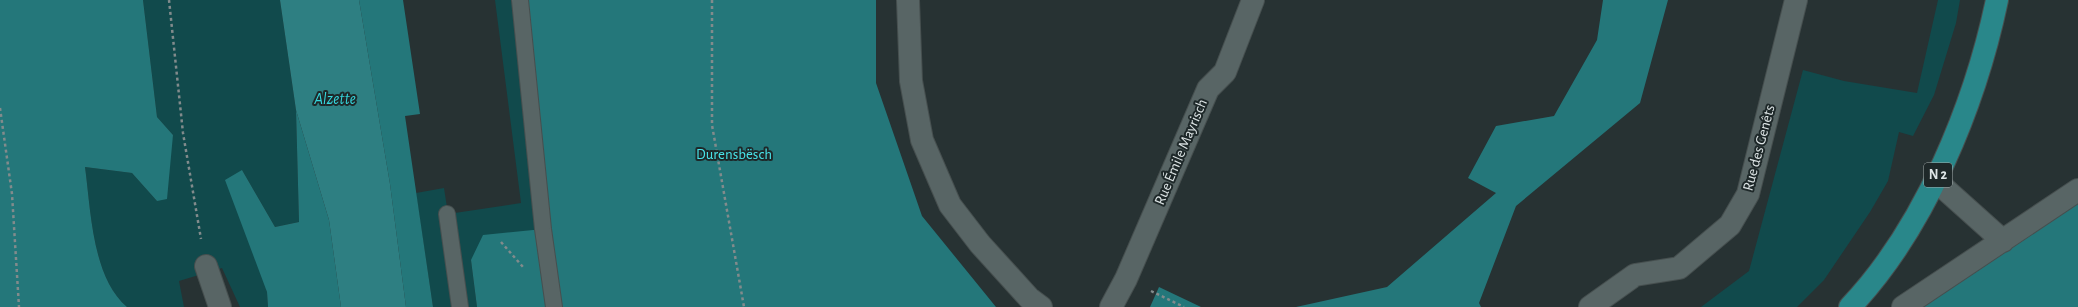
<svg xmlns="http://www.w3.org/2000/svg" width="2078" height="307" font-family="'Alegreya Sans',sans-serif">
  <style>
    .green { fill: #114a4c }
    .forest { fill: #24777a }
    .water { fill: #2e7f82 }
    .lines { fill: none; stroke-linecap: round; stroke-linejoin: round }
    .lane-casing { stroke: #464f4f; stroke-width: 18 }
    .street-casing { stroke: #464f4f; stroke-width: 24 }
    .primary-casing { stroke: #464f4f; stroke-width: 24 }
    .path { stroke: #828b8c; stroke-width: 2.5; stroke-dasharray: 3 3; stroke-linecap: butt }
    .lane { stroke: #586565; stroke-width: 16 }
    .street { stroke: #586565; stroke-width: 22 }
    .primary { stroke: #29878a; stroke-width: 22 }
    .labels { text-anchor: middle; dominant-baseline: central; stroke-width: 4; stroke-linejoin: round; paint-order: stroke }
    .shield { fill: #1e2829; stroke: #a4acad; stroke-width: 1 }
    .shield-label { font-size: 14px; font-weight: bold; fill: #dee5e6 }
    .street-label { font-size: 15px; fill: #dee5e6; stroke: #1e2829 }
    .park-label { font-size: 15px; fill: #48e4e9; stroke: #1e2829 }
    .water-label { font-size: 16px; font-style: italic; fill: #35d7dd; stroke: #1e2829 }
  </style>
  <rect width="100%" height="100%" fill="#273233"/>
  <path class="green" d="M 143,0 L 280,0 L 296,110 L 299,222 L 275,227 L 242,170 L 267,292 L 268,307 L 240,307 L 222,268 L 179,281 L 184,307 L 127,307 C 92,277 91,211 85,167 L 132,173 L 157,201 L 173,135 L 157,117 Z
    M 495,0 L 520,0 L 543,229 L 471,260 L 477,307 L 433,307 L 416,193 L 444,188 L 448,214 L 521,203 Z
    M 1938,0 L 1960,0 L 1956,23 L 1934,95 L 1913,136 L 1899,132 L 1888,181 L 1870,212 L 1824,280 L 1797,307 L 1701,307 L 1749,271 L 1803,70 L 1844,81 L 1917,93 Z"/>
  <path class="forest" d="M 0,0 L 143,0 L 157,117 L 173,135 L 167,199 L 157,201 L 132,173 L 85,167 C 91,211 92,277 127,307 L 0,307 Z
    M 359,0 L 403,0 L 420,114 L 405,116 L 433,307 L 406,307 L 390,184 Z
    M 520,0 L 876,0 L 876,83 L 922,216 L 996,307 L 477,307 L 471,260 L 483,235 L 543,229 Z
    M 1603,0 L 1668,0 L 1640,103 L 1516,206 L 1479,303 L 1481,307 L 1296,307 L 1387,287 L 1496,193 L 1468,178 L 1496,126 L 1554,116 L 1597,40 Z
    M 296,110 L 329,220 L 341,307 L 268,307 L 267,292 L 225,180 L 242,170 L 275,227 L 299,222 Z
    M 2078,190 L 2078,307 L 1903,307 Z
    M 1159,287 L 1201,307 L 1150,307 Z"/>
  <path class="water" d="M 280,0 L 359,0 L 390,184 L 406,307 L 341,307 L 329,220 L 296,110 Z"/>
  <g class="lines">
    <defs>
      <path id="lane" d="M 520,0 L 543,229 L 554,307
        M 447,214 L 460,307"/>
      <path id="street" d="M 908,0 L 911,81 L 922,140 L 950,205 L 980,244 L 1029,298 L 1041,307
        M 1936,181 L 2003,241
        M 206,266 L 220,307
        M 1111,307 L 1126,279 L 1208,89 L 1225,72 L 1253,0
        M 1590,307 L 1635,275 L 1679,268 L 1730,225 L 1748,194 L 1796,0
        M 1903,307 L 2078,190"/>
      <path id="primary" d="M 1850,307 C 1925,228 1975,105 1997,0"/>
    </defs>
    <use href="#lane" class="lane-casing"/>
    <use href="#street" class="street-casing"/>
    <use href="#primary" class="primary-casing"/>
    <path class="path" d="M 169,0 L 183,133 L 201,239
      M 712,0 L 712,125 L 744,307
      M 0,108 L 12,194 L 19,307
      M 501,242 L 523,267
      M 1151,291 L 1184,307"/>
    <use href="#lane" class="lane"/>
    <use href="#street" class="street"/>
    <use href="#primary" class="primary"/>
  </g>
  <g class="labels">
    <rect class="shield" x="1924" y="163" width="28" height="24" rx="3"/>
    <g class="shield-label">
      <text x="1938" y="175">N 2</text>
    </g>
    <g class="street-label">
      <text transform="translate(1759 148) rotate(-75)">Rue des Genêts</text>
      <text transform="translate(1181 152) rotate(-67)">Rue Émile Mayrisch</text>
    </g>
    <g class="park-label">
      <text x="734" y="154">Durensbësch</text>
    </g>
    <g class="water-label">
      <text x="335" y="99">Alzette</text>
    </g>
  </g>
</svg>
